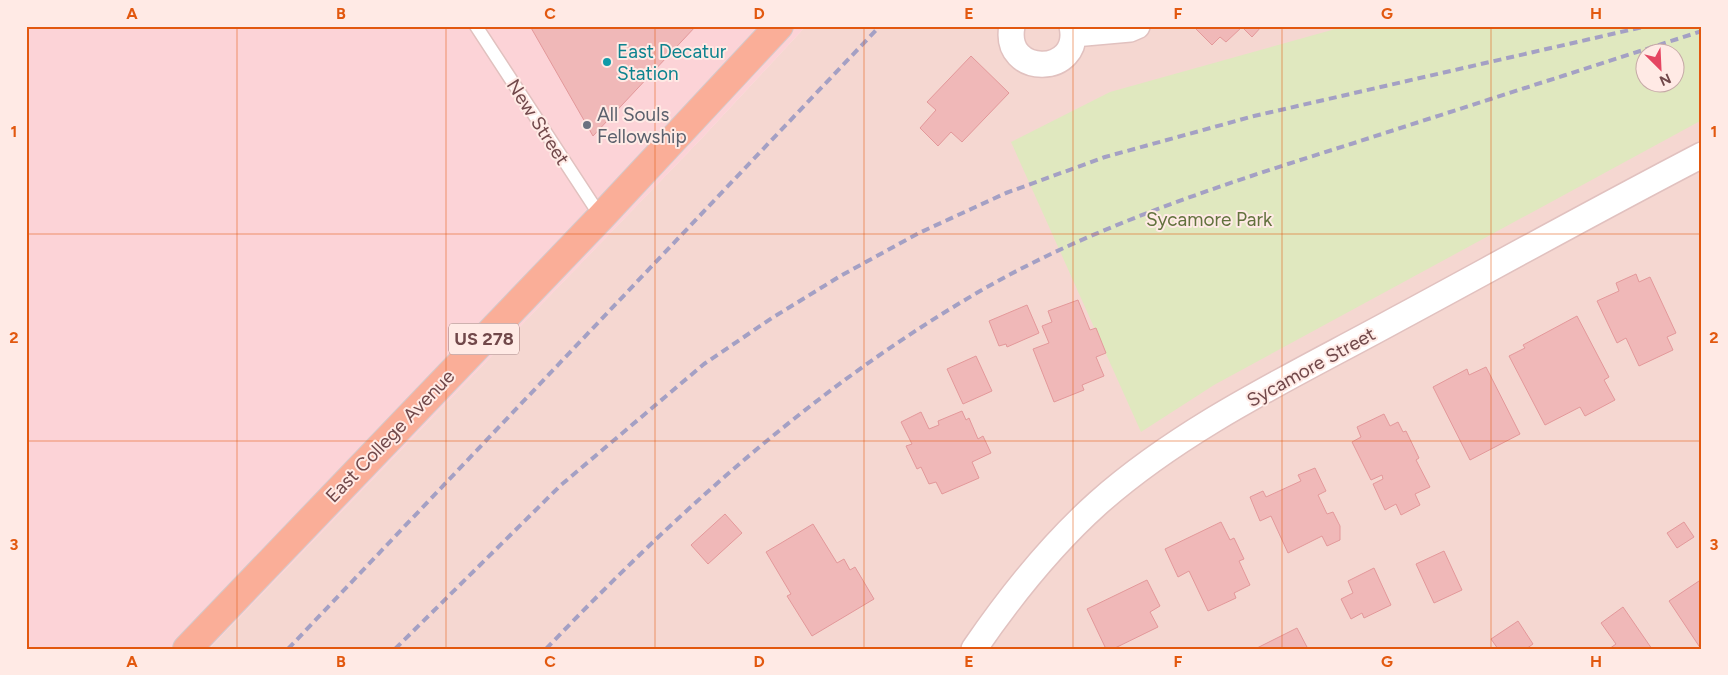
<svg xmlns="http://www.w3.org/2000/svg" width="1728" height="675" font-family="Figtree,sans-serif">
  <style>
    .residential { fill: #f5d7d1; fill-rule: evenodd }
    .commercial { fill: #fcd3d7 }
    .green { fill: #e0e8bf; fill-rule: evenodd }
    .building { fill: #f0b8b8; stroke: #e3989a }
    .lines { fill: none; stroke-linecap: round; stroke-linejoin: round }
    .service-casing { stroke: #e1c1bf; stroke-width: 15 }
    .minor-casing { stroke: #e1c1bf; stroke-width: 28 }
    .primary-casing { stroke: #d4c8c9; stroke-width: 30 }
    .service { stroke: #fff; stroke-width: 12 }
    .minor { stroke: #fff; stroke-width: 25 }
    .primary { stroke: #faae98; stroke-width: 28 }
    .rail { stroke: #a4a0c4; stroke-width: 4; stroke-dasharray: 8 5; stroke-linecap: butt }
    .grid { fill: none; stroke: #e2580f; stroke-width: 1; stroke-opacity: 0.55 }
    .culture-dot { fill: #0f9aa8; stroke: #ffeae5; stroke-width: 2 }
    .worship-dot { fill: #6b7280; stroke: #ffeae5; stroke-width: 2 }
    .labels { text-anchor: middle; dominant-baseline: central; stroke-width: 4; stroke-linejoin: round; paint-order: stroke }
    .shield { fill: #ffeae5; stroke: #9c7978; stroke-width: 1 }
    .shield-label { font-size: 18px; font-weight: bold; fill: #71484a }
    .culture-label { font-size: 19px; fill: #0d838f; stroke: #ffeae5; text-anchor: start }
    .worship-label { font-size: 19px; fill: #5b616d; stroke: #ffeae5; text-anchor: start }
    .street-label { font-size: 19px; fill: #71484a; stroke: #ffeae5 }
    .park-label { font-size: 19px; fill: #62723d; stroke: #ffeae5 }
    .neatline { fill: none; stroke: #e2580f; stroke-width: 2 }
    .grid-label { font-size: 16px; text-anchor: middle; font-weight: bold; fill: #e2580f }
  </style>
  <rect width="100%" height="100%" fill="#fce5e0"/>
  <path class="residential" d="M 806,26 L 1702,26 L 1702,649 L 209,649 L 702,138 ZM 1646,52 L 1676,52 L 1676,82 L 1646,82 Z"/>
  <path class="commercial" d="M 26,26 L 806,26 L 702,138 L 209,649 L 26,649 Z"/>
  <path class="green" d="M 1346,26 L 1702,26 L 1702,120 L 1214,385 L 1141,432 L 1011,142 L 1110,92 ZM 1646,52 L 1676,52 L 1676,82 L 1646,82 Z"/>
  <path class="building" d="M 530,26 L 696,26 L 593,136 Z
    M 1193,26 L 1262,26 L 1252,37 L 1242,27 L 1226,42 L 1220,37 L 1212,45 Z
    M 971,56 L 1009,93 L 962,142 L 951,132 L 938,146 L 920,128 L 936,110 L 927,102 Z
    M 1636,274 L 1639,282 L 1650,277 L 1676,333 L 1667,337 L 1673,350 L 1639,366 L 1626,338 L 1617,343 L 1597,301 L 1619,291 L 1616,283 Z
    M 1078,300 L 1090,330 L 1096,328 L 1106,353 L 1096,357 L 1104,376 L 1082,385 L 1084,390 L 1054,402 L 1033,349 L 1049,343 L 1042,326 L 1052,322 L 1048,311 Z
    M 1027,305 L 1039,333 L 1007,347 L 1006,344 L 999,346 L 989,321 Z
    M 1577,316 L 1609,377 L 1604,380 L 1615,400 L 1585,416 L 1580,407 L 1545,425 L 1509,356 L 1525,348 L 1523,345 Z
    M 976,356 L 992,391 L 963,404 L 947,369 Z
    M 1486,367 L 1520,434 L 1470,460 L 1433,387 L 1467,369 L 1469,375 Z
    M 962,411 L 966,420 L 969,418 L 978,439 L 983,436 L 991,453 L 972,462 L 979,478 L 942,494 L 936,482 L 929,484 L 921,467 L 917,469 L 906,446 L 912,444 L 901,422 L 921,412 L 929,429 L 939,425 L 938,421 Z
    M 1384,414 L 1390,426 L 1398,422 L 1403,432 L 1406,431 L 1419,458 L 1416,460 L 1430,487 L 1415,494 L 1420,505 L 1401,515 L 1396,504 L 1385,510 L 1373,484 L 1383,479 L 1382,475 L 1371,480 L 1352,442 L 1361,437 L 1357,427 Z
    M 1315,468 L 1326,491 L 1318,495 L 1327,514 L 1333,512 L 1340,526 L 1340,540 L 1327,546 L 1322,536 L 1288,553 L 1271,516 L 1260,521 L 1250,497 L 1263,491 L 1266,497 L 1301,481 L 1298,475 Z
    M 725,514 L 742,533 L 708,564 L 691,545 Z
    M 1221,522 L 1230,540 L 1234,538 L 1244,559 L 1239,561 L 1250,585 L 1234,593 L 1236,598 L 1208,611 L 1189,571 L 1178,577 L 1165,549 Z
    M 1684,522 L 1694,537 L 1677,548 L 1667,533 Z
    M 813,524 L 837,563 L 844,559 L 850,570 L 855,567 L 874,599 L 812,636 L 787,596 L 791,594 L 766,552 Z
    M 1444,551 L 1462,590 L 1434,603 L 1416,564 Z
    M 1374,568 L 1391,605 L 1364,618 L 1362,613 L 1351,619 L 1341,599 L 1353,593 L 1348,581 Z
    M 1702,579 L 1702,649 L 1701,649 L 1669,601 Z
    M 1147,580 L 1160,606 L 1150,612 L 1158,627 L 1113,649 L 1106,649 L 1087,609 Z
    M 1623,607 L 1652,649 L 1609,649 L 1616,644 L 1601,623 Z
    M 1518,621 L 1533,644 L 1526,649 L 1498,649 L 1491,639 Z
    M 1297,628 L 1308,649 L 1255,649 Z"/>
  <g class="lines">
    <defs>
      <path id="service" d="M 476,26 L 601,217"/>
      <path id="minor" d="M 1012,26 C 1002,78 1083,76 1072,26
        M 1074,34 L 1130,29 L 1137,26
        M 974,649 C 1011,595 1050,546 1098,503 C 1186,425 1297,374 1399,318 C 1499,264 1600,208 1702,155"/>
      <path id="primary" d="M 187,649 L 601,217 L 779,26"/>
    </defs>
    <use href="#service" class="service-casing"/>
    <use href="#minor" class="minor-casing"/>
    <use href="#primary" class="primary-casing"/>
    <use href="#service" class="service"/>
    <use href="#minor" class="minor"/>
    <use href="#primary" class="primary"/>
    <path class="rail" d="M 288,649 L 880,26
      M 395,649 L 561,485 L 704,364 L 772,318 L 842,275 L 919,233 L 1006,193 L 1105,157 L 1254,116 L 1647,26
      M 546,649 C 681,508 825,378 996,282 C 1105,222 1233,181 1351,144 C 1468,106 1585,69 1702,31"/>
  </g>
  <path class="grid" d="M 237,26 L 237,649M 446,26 L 446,649M 655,26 L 655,649M 864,26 L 864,649M 1073,26 L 1073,649M 1282,26 L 1282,649M 1491,26 L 1491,649M 26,234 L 1702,234M 26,441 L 1702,441"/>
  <circle class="culture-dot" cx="607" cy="62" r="5"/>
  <circle class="worship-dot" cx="587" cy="125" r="5"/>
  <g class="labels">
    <rect class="shield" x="449" y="323.5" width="70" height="31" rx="4"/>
    <g class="shield-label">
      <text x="484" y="339">US 278</text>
    </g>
    <g class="culture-label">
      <text x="617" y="51">East Decatur<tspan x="617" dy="22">Station</tspan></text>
    </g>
    <g class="worship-label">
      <text x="597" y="114">All Souls<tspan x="597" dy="22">Fellowship</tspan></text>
    </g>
    <g class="street-label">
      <text transform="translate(538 122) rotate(57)">New Street</text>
      <text transform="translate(1311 367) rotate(-29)">Sycamore Street</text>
      <text transform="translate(390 436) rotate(-46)">East College Avenue</text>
    </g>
    <g class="park-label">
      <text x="1209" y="219">Sycamore Park</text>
    </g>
  </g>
  <rect width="1728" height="675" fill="none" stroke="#ffeae5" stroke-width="55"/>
  <g transform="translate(1660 68) rotate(156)"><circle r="24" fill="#ffeae5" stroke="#c6a9a7"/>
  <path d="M0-4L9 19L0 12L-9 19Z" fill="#e54662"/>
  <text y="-8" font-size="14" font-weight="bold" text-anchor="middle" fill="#71484a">N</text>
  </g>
  <rect x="28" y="28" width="1672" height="620" class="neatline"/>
  <g class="grid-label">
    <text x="132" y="19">A</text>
    <text x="341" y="19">B</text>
    <text x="550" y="19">C</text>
    <text x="759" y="19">D</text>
    <text x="969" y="19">E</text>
    <text x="1178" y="19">F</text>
    <text x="1387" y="19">G</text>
    <text x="1596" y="19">H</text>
    <text x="14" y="137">1</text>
    <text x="1714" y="137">1</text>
    <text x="14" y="343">2</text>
    <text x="1714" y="343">2</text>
    <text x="14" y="550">3</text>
    <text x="1714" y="550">3</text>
    <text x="132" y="667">A</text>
    <text x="341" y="667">B</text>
    <text x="550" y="667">C</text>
    <text x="759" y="667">D</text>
    <text x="969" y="667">E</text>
    <text x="1178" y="667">F</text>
    <text x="1387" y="667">G</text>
    <text x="1596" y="667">H</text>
  </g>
</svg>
